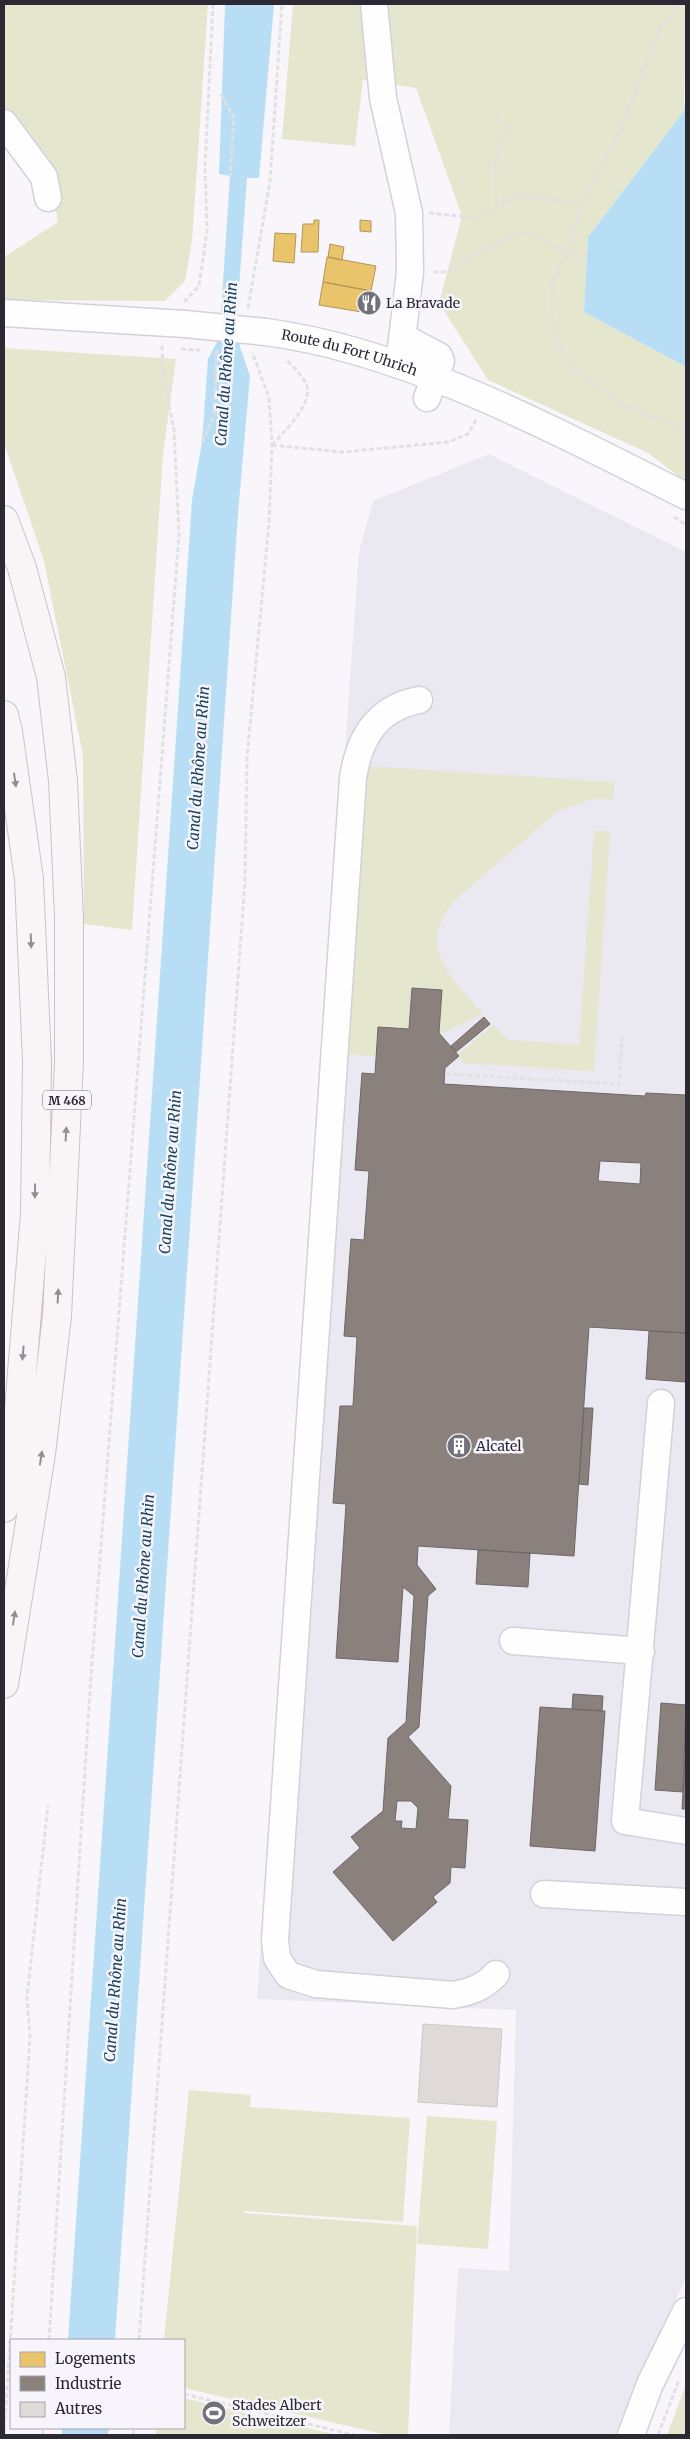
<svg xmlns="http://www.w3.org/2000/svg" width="690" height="2439" font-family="Merriweather,serif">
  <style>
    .built { fill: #eae8f1 }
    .green { fill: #e4e7cd }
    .water { fill: #b8def6 }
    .homes { fill: #e9c46a; stroke: #b0965a }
    .industry { fill: #8a817c; stroke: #6e6766; fill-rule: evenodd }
    .building { fill: #dfdad7; stroke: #cec9c7 }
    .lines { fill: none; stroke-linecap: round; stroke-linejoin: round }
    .minor-casing { stroke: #d4d1d9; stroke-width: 29 }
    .major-casing { stroke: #cac2c6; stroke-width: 30 }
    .path { stroke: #e1e1e2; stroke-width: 3; stroke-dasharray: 5 2.5; stroke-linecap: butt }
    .minor { stroke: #fefefe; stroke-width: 26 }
    .major { stroke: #f9f4f6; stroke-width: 28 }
    .minor-bridge-casing { stroke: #d4d1d9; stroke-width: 29; stroke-linecap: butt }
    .path-bridge { stroke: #e1e1e2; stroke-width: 3; stroke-dasharray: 5 2.5; stroke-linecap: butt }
    .minor-bridge { stroke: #fefefe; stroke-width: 26 }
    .oneway { fill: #928e95 }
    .labels { text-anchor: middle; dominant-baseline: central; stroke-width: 5; stroke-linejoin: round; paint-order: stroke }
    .shield { fill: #f7f5fb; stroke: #696670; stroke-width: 1 }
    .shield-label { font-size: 12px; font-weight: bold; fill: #2c2934 }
    .poi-label { font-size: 14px; fill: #2c2934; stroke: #f7f5fb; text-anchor: start }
    .street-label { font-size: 14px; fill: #2c2934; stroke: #f7f5fb }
    .water-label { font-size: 15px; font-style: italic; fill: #16435a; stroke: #f7f5fb }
  </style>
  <rect width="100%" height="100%" fill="#f8f6fa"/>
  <path class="built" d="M 489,454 L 686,552 L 686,2277 L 615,2435 L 449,2435 L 458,2268 L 509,2271 L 516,2010 L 257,1999 L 359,552 L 373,501 Z"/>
  <path class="green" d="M 4,4 L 208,4 L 192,241 L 185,281 L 165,301 L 4,300 L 4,257 L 58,222 L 50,175 L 4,111 Z
    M 293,4 L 686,4 L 684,111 L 588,237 L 584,312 L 686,367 L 686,482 L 648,453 L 488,380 L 439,303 L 462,216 L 416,88 L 363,80 L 355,146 L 282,139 Z
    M 4,348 L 176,359 L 163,455 L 132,930 L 84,924 L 83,756 L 44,561 L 4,443 Z
    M 363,766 L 614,782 L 613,799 L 592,799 L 558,811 L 454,901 C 416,949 451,977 483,1014 L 440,1034 L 442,990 L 413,988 L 409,1029 L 378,1027 L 376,1056 L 344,1054 Z
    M 594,831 L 610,832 L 594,1071 L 463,1063 L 458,1055 L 493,1025 L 508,1040 L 579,1045 Z
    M 189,2090 L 251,2095 L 250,2107 L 410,2118 L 403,2222 L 244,2211 L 240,2260 L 244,2213 L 417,2226 L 408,2435 L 387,2435 L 184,2388 L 184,2340 L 164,2340 Z
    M 427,2116 L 497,2121 L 488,2249 L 417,2244 Z
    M 686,2384 L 686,2435 L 667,2435 Z
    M 184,2398 L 337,2435 L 156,2435 L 156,2428 L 184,2428 Z"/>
  <path class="water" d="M 225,4 L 274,4 L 259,178 L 247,178 L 237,315 L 240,347 L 250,376 L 238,514 L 115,2340 L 68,2340 L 192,500 L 202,442 L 208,359 L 217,342 L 221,312 L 230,176 L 219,174 Z
    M 686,91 L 686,367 L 584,312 L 588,237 L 684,111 Z
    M 62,2428 L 109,2428 L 108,2435 L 62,2435 Z"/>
  <path class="homes" d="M 314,220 L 319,220 L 318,252 L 301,252 L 303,224 L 314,224 Z
    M 360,220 L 371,221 L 371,232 L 360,231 Z
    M 275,233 L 296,234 L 294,263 L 273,261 Z
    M 330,244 L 344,247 L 342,260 L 328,257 Z
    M 327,257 L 376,266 L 371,291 L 323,282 Z
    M 323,282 L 371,291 L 368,313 L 319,305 Z"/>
  <path class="industry" d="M 412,988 L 442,990 L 439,1033 L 459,1056 L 445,1068 L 444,1084 L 645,1096 L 646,1093 L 686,1095 L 686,1333 L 589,1327 L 574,1556 L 418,1546 L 417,1565 L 436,1589 L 428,1596 L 419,1727 L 408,1737 L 451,1786 L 448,1819 L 468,1820 L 465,1868 L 451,1867 L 450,1883 L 433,1897 L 437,1902 L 393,1941 L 333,1872 L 360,1848 L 351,1837 L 383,1811 L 388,1738 L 406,1722 L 414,1596 L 403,1587 L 398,1662 L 336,1658 L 346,1504 L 333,1503 L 340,1406 L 353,1406 L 357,1337 L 344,1336 L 351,1239 L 364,1240 L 369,1171 L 355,1170 L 362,1073 L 375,1074 L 378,1027 L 409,1029 ZM 600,1161 L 641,1163 L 640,1184 L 598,1181 ZM 397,1801 L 411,1801 L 418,1808 L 416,1829 L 401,1828 L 402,1821 L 395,1821 Z
    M 484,1017 L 490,1024 L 456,1052 L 451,1046 Z
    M 649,1331 L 686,1333 L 686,1382 L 646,1379 Z
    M 584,1408 L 593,1408 L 588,1485 L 579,1484 Z
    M 478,1550 L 530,1553 L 528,1587 L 476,1584 Z
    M 573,1694 L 603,1696 L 602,1711 L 572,1709 Z
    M 661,1703 L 686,1705 L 683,1792 L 655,1790 Z
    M 540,1707 L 605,1711 L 595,1851 L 530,1846 Z
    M 686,1741 L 686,1809 L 682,1809 Z"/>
  <path class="building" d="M 423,2024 L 502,2029 L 497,2107 L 418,2102 Z"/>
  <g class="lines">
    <defs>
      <g id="minor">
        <path d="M 374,4 L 383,98 L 409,213 L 410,272 L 399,365"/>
        <path d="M 4,123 L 44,177 L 48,198"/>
        <path d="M 4,313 L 185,324"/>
        <path id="s1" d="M 266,332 C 409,351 557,432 686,496"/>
        <path d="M 403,337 L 439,356 L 441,361 L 427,398"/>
        <path d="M 419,700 C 377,708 359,738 353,778 L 275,1940 L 277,1958 L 288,1975 L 316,1984 L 453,1995 C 471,1992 484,1987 496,1974"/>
        <path d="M 661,1403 L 625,1821 L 686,1831"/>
        <path d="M 513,1641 L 641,1651"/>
        <path d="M 544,1894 L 686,1902"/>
        <path d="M 631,2435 L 650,2384 L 686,2311"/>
      </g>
      <path id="major" d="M 4,520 L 22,568 L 51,677 L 63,781 L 69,918 L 69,1061 L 57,1316 L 41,1454 L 4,1684
        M 4,715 L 8,731 L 29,879 L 37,1062 L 35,1213 L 18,1422 L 4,1508"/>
    </defs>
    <use href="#minor" class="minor-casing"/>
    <use href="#major" class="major-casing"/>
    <path class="path" d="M 679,4 L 659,31 L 620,131 L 582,204 L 567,254 L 552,285 L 551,303 L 556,344 L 570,365 L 607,395 L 637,412 L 686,428
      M 221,94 L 234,118 L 230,176
      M 495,116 L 508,126 L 495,161 L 496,208
      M 429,213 L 477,218 L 521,194 L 582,204
      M 433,272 L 449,272 L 470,258 L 510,237 L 530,232 L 567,254 L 583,257
      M 184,302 L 199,286 L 207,231 L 205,166 L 213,4
      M 248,308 L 270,181 L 282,4
      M 202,442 L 214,416 L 217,348
      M 272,445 L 343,452 L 449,442 L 468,434 L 476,420
      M 272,445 C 284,432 312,405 307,386 C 304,377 292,366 286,359
      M 674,517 L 686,525
      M 445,1074 L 619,1084 L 622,1038
      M 49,2340 L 91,1675 L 179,535 L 174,430 L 163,374 L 162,344
      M 139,2340 L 245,881 L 247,757 L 269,523 L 272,445 L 269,397 L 252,352
      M 184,2394 L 354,2435
      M 4,2435 L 30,2037 L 27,1997 L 48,1805
      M 43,2435 L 43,2428
      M 133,2435 L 134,2428
      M 658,2435 L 679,2380"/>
    <use href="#minor" class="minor"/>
    <use href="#major" class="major"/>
    <defs>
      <path id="minor-bridge" d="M 185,324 L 266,332"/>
    </defs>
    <use href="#minor-bridge" class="minor-bridge-casing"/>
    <path class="path-bridge" d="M 181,349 L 200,350"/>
    <use href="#minor-bridge" class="minor-bridge"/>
  </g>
  <defs><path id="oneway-solid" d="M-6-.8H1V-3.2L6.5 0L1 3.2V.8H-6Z" transform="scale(1.25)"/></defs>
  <g class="oneway">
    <use href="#oneway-solid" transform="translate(15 780) rotate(82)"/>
    <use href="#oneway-solid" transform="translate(31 941) rotate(88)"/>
    <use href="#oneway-solid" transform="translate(66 1134) rotate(-87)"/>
    <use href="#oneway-solid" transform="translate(35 1191) rotate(91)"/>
    <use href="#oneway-solid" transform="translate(58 1296) rotate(-87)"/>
    <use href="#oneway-solid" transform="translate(23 1353) rotate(95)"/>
    <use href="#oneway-solid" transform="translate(41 1458) rotate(-81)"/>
    <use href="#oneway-solid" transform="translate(14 1618) rotate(-81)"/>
  </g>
  <defs>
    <symbol id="restaurant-disc" viewBox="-11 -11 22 22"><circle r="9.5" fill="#737179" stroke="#f7f5fb"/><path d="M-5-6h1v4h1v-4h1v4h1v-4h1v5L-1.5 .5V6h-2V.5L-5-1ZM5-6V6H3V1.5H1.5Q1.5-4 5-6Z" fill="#fff"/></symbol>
    <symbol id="building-disc" viewBox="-11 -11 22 22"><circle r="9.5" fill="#737179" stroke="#f7f5fb"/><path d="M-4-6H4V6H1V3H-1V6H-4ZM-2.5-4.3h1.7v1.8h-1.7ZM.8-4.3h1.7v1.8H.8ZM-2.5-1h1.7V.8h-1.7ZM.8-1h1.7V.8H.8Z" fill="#fff"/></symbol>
    <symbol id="stadium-disc" viewBox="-11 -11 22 22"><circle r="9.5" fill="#737179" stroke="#f7f5fb"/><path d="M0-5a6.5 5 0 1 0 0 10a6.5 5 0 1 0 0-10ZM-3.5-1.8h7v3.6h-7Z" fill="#fff"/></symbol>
  </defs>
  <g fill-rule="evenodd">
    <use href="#restaurant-disc" x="355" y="289" width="28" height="28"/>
    <use href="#building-disc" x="445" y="1432" width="28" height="28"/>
    <use href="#stadium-disc" x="200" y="2399" width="28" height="28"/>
  </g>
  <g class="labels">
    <rect class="shield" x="43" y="1090.5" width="48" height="19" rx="4"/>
    <g class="shield-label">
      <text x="67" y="1100">M 468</text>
    </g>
    <g class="poi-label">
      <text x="386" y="303">La Bravade</text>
      <text x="476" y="1446">Alcatel</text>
      <text x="232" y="2405">Stades Albert<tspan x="232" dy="16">Schweitzer</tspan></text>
    </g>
    <g class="street-label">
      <text stroke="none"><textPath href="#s1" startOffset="86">Route du Fort Uhrich</textPath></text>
    </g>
    <g class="water-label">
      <text transform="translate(226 364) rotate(-86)">Canal du Rhône au Rhin</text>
      <text transform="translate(198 768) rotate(-86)">Canal du Rhône au Rhin</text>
      <text transform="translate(170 1172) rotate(-86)">Canal du Rhône au Rhin</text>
      <text transform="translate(143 1576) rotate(-86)">Canal du Rhône au Rhin</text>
      <text transform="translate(115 1980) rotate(-86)">Canal du Rhône au Rhin</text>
    </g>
  </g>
  <rect width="690" height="2439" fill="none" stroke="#2c2934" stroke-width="10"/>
  <rect x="10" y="2339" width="175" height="90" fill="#f7f5fb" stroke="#a6a3ab"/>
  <rect x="20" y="2352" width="25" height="15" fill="#e9c46a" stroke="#a6a3ab"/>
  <text x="55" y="2364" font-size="15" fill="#2c2934">Logements</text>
  <rect x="20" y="2376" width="25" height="15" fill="#8a817c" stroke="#a6a3ab"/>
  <text x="55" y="2389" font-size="15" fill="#2c2934">Industrie</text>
  <rect x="20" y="2402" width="25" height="15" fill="#dfdad7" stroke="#a6a3ab"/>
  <text x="55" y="2414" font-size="15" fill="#2c2934">Autres</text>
</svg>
